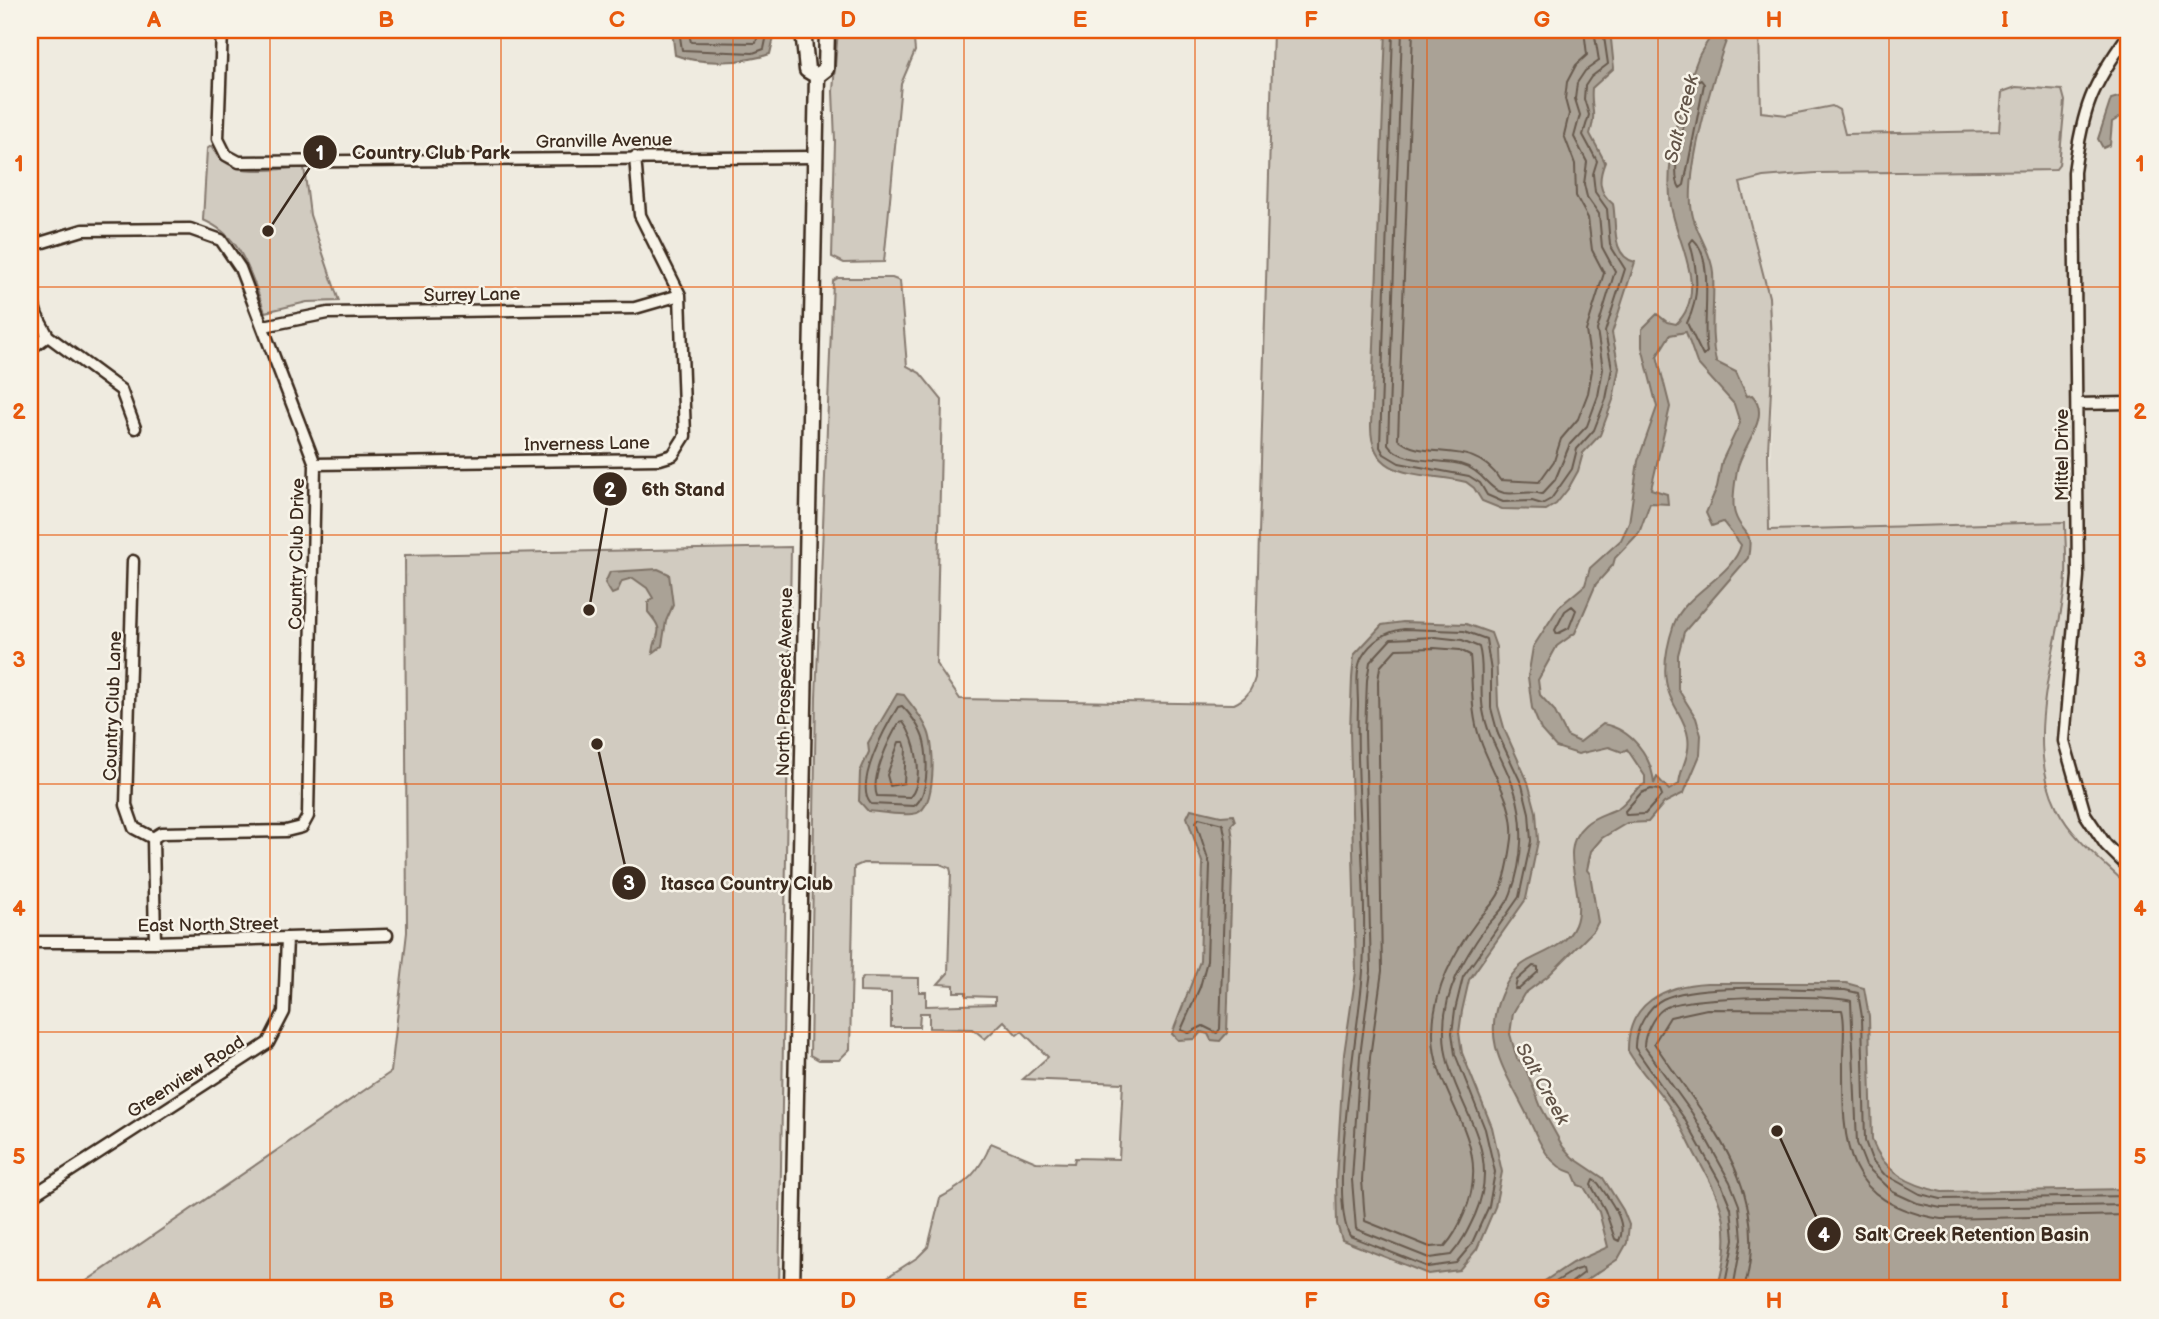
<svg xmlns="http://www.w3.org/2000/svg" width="2159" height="1319" font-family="'Balsamiq Sans',sans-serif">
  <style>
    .built { fill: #e0dbd0 }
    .green { fill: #d1cbc0; stroke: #867a6f; stroke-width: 2 }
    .water { fill: #aaa296; stroke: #7e7266; stroke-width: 2; fill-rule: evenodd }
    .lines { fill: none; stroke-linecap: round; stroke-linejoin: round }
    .shore { stroke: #675a4e; stroke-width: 2 }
    .minor-casing { stroke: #3b2a1e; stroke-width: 15 }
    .secondary-casing { stroke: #3b2a1e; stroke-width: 19 }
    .minor { stroke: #f7f3e8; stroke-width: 10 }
    .secondary { stroke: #f7f3e8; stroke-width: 14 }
    .grid { fill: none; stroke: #e8590c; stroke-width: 2; stroke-opacity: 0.55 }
    .labels { text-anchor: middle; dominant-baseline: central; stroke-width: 5; stroke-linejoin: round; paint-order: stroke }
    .street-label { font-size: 18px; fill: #3b2a1e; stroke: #f7f3e8 }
    .water-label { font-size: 19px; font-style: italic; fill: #625448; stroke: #f7f3e8 }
    .leader { fill: none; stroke: #3b2a1e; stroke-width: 2.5 }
    .callout-dot { fill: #3b2a1e; stroke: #f7f3e8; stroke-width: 2.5 }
    .mark-label { font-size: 21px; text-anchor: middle; font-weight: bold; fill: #fff }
    .callout-label { font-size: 19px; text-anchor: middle; font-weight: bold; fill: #3b2a1e; stroke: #f7f3e8; stroke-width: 5; stroke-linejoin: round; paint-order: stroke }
    .neatline { fill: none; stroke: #e8590c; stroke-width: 2.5 }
    .grid-label { font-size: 23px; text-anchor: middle; font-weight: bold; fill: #e8590c }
  </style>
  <rect width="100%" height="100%" fill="#efebe0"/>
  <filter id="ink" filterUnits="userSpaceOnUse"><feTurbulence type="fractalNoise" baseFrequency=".0143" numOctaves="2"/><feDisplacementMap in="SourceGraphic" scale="14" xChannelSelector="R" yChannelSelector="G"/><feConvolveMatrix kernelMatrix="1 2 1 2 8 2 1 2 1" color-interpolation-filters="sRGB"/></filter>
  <g filter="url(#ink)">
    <path class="built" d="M 1758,30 L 2129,30 L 2129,887 L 2081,841 L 2057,808 L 2046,774 L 2043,739 L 2045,697 L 2053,654 L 2065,522 L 1769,531 L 1772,369 L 1769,297 L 1740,182 Z"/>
    <path class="green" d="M 838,30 L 913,30 L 915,51 L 901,84 L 884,262 L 844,263 L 832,257 L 835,141 L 833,91 Z
      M 1273,30 L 1759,30 L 1761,112 L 1787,115 L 1832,106 L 1839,110 L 1845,134 L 1999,131 L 2002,92 L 2016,87 L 2062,90 L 2065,101 L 2059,165 L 2055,170 L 1816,173 L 1763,177 L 1740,183 L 1769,297 L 1772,369 L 1768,452 L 1769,530 L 2065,522 C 2065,543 2068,566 2065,587 C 2056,657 2023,739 2057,808 C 2073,840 2105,863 2129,887 L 2129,1289 L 869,1289 L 918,1257 L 928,1247 L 940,1198 C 966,1184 980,1172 991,1143 L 1036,1162 L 1074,1163 L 1075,1158 L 1119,1159 L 1123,1083 L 1023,1079 L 1048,1057 L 1022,1031 L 1017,1035 L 1004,1021 L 985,1039 L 973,1029 L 929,1028 L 929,1013 L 920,1013 L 919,1027 L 891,1027 L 891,993 L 860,992 L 860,981 L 864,977 L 919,978 L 919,992 L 926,992 L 926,1006 L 995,1004 L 995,997 L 966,996 L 966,992 L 954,992 L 954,985 L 938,984 L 948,973 L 951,872 L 950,868 L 940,864 L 863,863 L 854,867 L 850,1049 L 839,1060 L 819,1060 L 810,1055 L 816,697 L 833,281 L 838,278 L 892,278 L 900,281 L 907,366 L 920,373 L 942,400 L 936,664 L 960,699 L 1234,704 C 1247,698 1251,691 1255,678 Z
      M 211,146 C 229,180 270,169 304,167 L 310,215 L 339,301 L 307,302 L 265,312 C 251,276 243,236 203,220 L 207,149 Z
      M 791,547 L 779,1289 L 75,1289 L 391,1072 L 407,932 L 405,555 Z"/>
    <path class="water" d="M 672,30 L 775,30 L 775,33 L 770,54 C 744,63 701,65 675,55 Z
      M 1386,30 L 1610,30 L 1614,68 L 1592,88 C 1590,109 1597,110 1590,134 L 1605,162 C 1598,179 1598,192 1613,204 C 1617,222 1610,256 1635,262 L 1612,333 L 1619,368 L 1613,400 L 1600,435 L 1583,453 L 1578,471 L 1568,489 L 1556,504 L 1546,510 L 1502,509 L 1482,501 L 1474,488 L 1466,482 C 1425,471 1370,483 1371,425 Z
      M 1714,30 L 1730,30 C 1715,70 1682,177 1693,217 C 1698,236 1711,252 1713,272 C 1715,303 1709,331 1716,362 L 1736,372 L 1747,396 L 1752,395 C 1773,416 1741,447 1737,470 C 1735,482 1731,502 1735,514 C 1742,536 1754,527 1748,558 L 1684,632 L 1678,655 L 1678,689 L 1696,718 L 1701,735 L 1700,755 L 1684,793 L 1664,803 L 1648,822 L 1627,823 L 1602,838 L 1591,851 L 1587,870 L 1590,874 L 1598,922 L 1594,930 L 1548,976 L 1524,994 L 1513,1013 L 1510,1034 L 1517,1059 L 1524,1064 L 1541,1107 L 1563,1147 L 1572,1157 L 1603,1178 L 1623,1210 L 1629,1225 L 1627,1243 L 1618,1259 L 1573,1289 L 1503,1289 L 1537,1286 L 1572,1263 L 1608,1247 L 1599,1212 L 1584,1187 L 1578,1185 L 1573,1173 C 1546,1166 1537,1136 1526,1113 C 1506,1072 1481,1041 1501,995 C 1506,983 1514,969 1526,962 C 1543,952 1566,947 1575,925 C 1588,892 1555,851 1585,825 C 1594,816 1607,814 1618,808 C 1629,801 1633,789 1645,784 L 1645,776 L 1627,749 L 1622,752 L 1609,747 L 1578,754 L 1556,747 L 1541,730 L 1532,708 L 1528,677 L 1533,647 L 1559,607 L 1585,585 L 1590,568 L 1621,540 L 1629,523 L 1638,461 L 1657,407 L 1642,347 L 1642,329 L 1657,314 L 1667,322 L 1676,324 C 1710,291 1677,243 1671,206 C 1664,157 1680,103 1698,58 C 1702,48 1710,40 1714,30 ZM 1686,332 L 1697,363 L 1734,404 L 1740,423 L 1722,461 L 1717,487 L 1706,513 L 1712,526 L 1723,522 L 1741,545 C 1733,576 1685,593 1674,624 C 1667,645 1661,672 1669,693 C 1674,708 1686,721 1688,737 C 1691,755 1680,768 1679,784 L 1669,790 L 1657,777 L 1654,784 C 1652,756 1631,729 1603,724 L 1580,742 L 1567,736 L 1554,710 L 1540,695 L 1538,680 L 1557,646 L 1575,633 L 1596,584 L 1613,565 L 1615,558 L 1639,533 L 1650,503 L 1668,504 L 1667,494 L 1651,489 L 1670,407 L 1657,356 L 1670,335 Z
      M 2129,94 L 2129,112 L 2112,122 L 2110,145 L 2103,148 L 2098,139 L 2111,99 Z
      M 658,569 L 669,574 L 673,605 L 666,621 L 662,646 L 653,653 C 655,631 667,634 648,612 L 648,603 L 653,598 L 647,588 L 633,578 L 622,581 L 617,592 L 612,594 L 605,583 L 610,572 Z
      M 1403,622 L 1466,624 L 1491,633 L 1496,647 L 1498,706 L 1505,731 L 1528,782 L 1536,812 L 1538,841 L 1526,899 L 1469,980 L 1462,1011 L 1459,1033 L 1462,1053 L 1492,1127 L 1502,1172 L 1495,1207 L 1477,1249 L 1459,1270 L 1428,1274 L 1342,1240 L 1337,1224 L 1336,1180 L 1344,1054 L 1356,972 L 1350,731 L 1352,678 L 1354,655 L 1382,625 Z
      M 897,694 L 904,695 C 912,706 923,718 928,731 C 935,747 936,806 917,813 C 904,817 881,812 868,811 L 859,801 L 860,772 L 869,752 L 868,743 Z
      M 1191,809 L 1221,816 L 1233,815 L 1235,821 L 1231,825 L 1233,840 L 1227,1033 L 1220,1041 L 1211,1040 L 1208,1034 L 1201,1032 L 1195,1039 L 1178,1040 L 1172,1034 L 1200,961 L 1203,865 L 1187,817 Z
      M 1707,983 L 1846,983 L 1864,988 L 1869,1016 L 1872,1140 C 1884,1173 1910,1185 1942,1192 L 2129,1189 L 2129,1289 L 1717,1289 C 1734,1232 1725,1206 1696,1156 C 1686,1137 1677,1116 1664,1099 C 1652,1083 1638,1068 1628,1051 C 1627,1003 1665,985 1707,983 Z"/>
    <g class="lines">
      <path class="shore" d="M 679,30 L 682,50 L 753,53 L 764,49 L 768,30
        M 688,30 L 691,42 L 756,43 L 759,30
        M 1393,30 L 1380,447 L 1384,454 L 1399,463 L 1469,476 L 1480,483 L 1487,495 L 1503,502 L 1532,501 L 1542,504 L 1551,499 L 1572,469 L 1577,449 L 1594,430 L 1606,399 L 1612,368 L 1605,332 L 1625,269 L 1610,245 L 1607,209 L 1595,192 L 1593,174 L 1597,161 L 1583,135 L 1589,115 L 1584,99 L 1585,86 L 1591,77 L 1608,64 L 1603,30
        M 1402,30 L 1388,444 C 1401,464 1438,459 1460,464 C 1483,470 1487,489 1504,493 C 1516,495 1529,490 1542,494 L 1555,480 L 1570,444 L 1587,426 L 1598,396 L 1603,369 L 1597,330 L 1615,271 L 1602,247 L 1599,214 L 1587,197 L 1584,184 L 1587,162 L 1574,137 L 1580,115 L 1575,99 L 1577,83 L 1585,71 L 1599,61 L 1594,30
        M 1413,30 L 1398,439 C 1424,463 1473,436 1500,480 L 1539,482 L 1554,461 L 1561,439 L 1578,419 L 1588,393 L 1592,370 L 1586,331 L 1604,273 L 1592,250 L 1588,218 L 1576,196 L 1575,164 L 1564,135 L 1569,114 L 1565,99 L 1567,82 L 1576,65 L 1587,55 L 1584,30
        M 1701,80 L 1704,84 L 1684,185 L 1680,188 C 1667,168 1690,105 1697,82 Z
        M 1693,239 C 1716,259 1701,323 1707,352 L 1703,356 L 1687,323 C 1700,297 1698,271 1690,243 Z
        M 1572,606 L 1576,610 L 1569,628 L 1557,634 L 1555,630 L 1565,611 Z
        M 1404,629 L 1464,631 L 1486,639 L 1491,671 L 1491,708 L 1498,734 L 1522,785 L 1529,813 L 1531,841 L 1519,897 L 1463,977 L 1455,1010 L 1452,1033 L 1455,1054 L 1485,1129 L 1495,1172 L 1489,1206 L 1471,1245 L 1456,1263 L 1428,1267 L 1350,1236 C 1327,1196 1360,1024 1363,971 C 1368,882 1355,793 1358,705 C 1358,691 1355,669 1362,657 C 1371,641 1387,631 1404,629 Z
        M 1435,637 L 1462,640 L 1479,647 C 1485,667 1479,689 1483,710 C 1488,739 1505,762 1514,789 C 1525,822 1523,860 1511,893 C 1507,906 1495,916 1486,927 C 1464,958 1443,992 1444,1033 C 1444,1099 1507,1142 1475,1215 C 1468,1230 1462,1243 1451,1255 L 1429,1258 L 1356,1229 L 1352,1180 L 1360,1056 L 1371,971 L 1365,732 L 1367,680 L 1370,662 L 1391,639 Z
        M 1434,648 L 1460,650 L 1470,655 C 1473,684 1470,711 1480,739 C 1491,772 1515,802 1512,839 C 1510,854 1506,878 1500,891 C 1495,903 1486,910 1478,920 C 1453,953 1434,989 1433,1031 C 1431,1098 1497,1139 1464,1214 C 1459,1226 1454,1236 1445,1246 L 1430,1247 L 1365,1221 L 1362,1180 L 1370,1057 L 1382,971 L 1378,681 L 1380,667 L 1396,649 Z
        M 902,706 C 909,713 917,723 921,733 C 929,749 930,795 914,806 L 871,804 C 853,785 886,726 898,707 Z
        M 903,722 C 916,739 925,780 910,797 L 877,796 C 870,779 889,739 899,723 Z
        M 899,742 L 904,742 L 906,749 L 904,783 L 890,786 L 887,775 Z
        M 1651,789 L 1660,790 L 1662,795 L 1645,814 L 1626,815 L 1625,811 L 1641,793 Z
        M 1199,818 L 1223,824 L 1226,841 L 1220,1029 L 1217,1033 L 1203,1026 L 1189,1033 L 1181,1030 L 1200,987 L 1207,961 L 1210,865 L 1196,822 Z
        M 1533,966 L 1538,967 L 1538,972 L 1519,989 L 1515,989 L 1517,980 Z
        M 1593,1180 L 1598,1183 C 1608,1198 1629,1222 1619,1241 L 1615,1239 L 1605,1210 L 1591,1185 Z
        M 1544,1289 L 1575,1270 L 1583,1268 L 1584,1273 L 1572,1282 L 1570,1289
        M 1724,1289 L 1734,1239 L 1731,1208 L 1722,1186 L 1684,1118 L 1635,1048 C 1634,1032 1648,1006 1663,999 C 1700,981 1801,990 1845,990 L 1858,993 L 1862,1017 L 1865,1141 L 1872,1160 L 1884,1174 L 1920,1194 L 1941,1199 L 2129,1196
        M 1733,1289 L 1742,1239 L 1739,1205 L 1730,1182 L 1692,1113 L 1644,1046 C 1644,1035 1653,1016 1663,1009 C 1680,995 1827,994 1851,1001 L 1857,1143 L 1866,1166 L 1893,1192 L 1917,1203 L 1941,1208 L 2129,1205
        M 1744,1289 C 1774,1188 1706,1121 1654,1043 L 1670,1017 L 1707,1009 L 1842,1010 C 1846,1025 1843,1043 1843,1058 C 1843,1142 1840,1203 1941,1219 L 2129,1215"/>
      <defs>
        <path id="minor" d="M 222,30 L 218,139 L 226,155 L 239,162 L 816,157
          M 2129,34 C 2091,86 2083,108 2074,172 L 2078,576 L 2064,741 L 2085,814 L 2106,845 L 2129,868
          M 30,246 L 83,230 L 190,229 L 221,240 L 240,268 L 315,464 L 308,816 L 302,827 L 286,831 L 161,833 L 153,838 L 155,942
          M 30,294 L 37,316 L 48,336 L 121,390 L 135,428
          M 264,326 L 328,313 L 635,308 L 680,295
          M 30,349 L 48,336
          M 2077,404 L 2129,403
          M 315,464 L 660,459 L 673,455 L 685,436 L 680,295 L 640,215 L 635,157
          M 133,561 L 126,805 L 134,828 L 153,838
          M 30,942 L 155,942 L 387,935
          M 30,1197 L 268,1043 L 284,1012 L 287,938"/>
        <path id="secondary" d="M 803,30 L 807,70 L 817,76
          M 792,1289 L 817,76 L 826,69 L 827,30"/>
      </defs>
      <use href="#minor" class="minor-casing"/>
      <use href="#secondary" class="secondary-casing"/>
      <use href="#minor" class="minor"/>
      <use href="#secondary" class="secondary"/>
    </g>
  </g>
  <path class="grid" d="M 270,30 L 270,1289M 501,30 L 501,1289M 733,30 L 733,1289M 964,30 L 964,1289M 1195,30 L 1195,1289M 1427,30 L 1427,1289M 1658,30 L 1658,1289M 1889,30 L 1889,1289M 30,287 L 2129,287M 30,535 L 2129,535M 30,784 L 2129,784M 30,1032 L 2129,1032"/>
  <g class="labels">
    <g class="street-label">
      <text transform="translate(604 141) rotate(-1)">Granville Avenue</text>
      <text transform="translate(472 295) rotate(-1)">Surrey Lane</text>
      <text transform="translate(587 444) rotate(-1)">Inverness Lane</text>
      <text transform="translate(2062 455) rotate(-90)">Mittel Drive</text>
      <text transform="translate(297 554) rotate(-89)">Country Club Drive</text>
      <text transform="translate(785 682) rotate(-89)">North Prospect Avenue</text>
      <text transform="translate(113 706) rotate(-88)">Country Club Lane</text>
      <text transform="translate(208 925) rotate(-1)">East North Street</text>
      <text transform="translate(186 1077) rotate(-33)">Greenview Road</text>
    </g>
    <g class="water-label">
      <text transform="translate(1682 119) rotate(-76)">Salt Creek</text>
      <text transform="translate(1542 1084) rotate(61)">Salt Creek</text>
    </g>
  </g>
  <path class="leader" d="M268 231L320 152M589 610L610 489M597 744L629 883M1777 1131L1824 1234"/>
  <g class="callout-dot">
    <circle cx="268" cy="231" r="7"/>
    <circle cx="589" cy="610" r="7"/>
    <circle cx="597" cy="744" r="7"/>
    <circle cx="1777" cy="1131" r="7"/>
    <circle cx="320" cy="152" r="18"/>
    <circle cx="610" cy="489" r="18"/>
    <circle cx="629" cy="883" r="18"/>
    <circle cx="1824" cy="1234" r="18"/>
  </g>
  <g class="mark-label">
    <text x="320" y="160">1</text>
    <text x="610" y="497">2</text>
    <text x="629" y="890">3</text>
    <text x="1824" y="1242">4</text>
  </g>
  <g class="callout-label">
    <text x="431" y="159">Country Club Park</text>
    <text x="683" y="496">6th Stand</text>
    <text x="747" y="890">Itasca Country Club</text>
    <text x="1972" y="1241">Salt Creek Retention Basin</text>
  </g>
  <rect width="2159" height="1319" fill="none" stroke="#f7f3e8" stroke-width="77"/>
  <rect x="38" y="38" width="2082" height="1242" class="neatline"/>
  <g class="grid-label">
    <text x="154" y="27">A</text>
    <text x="386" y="27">B</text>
    <text x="617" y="27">C</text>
    <text x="848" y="27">D</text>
    <text x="1080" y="27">E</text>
    <text x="1311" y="27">F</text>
    <text x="1542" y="27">G</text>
    <text x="1774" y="27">H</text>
    <text x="2005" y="27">I</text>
    <text x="19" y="171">1</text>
    <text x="2140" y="171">1</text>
    <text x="19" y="419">2</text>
    <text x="2140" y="419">2</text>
    <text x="19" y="667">3</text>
    <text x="2140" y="667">3</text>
    <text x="19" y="916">4</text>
    <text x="2140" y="916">4</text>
    <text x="19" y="1164">5</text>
    <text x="2140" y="1164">5</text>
    <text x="154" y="1308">A</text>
    <text x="386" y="1308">B</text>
    <text x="617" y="1308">C</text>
    <text x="848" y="1308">D</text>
    <text x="1080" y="1308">E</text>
    <text x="1311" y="1308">F</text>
    <text x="1542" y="1308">G</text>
    <text x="1774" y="1308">H</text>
    <text x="2005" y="1308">I</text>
  </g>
</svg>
